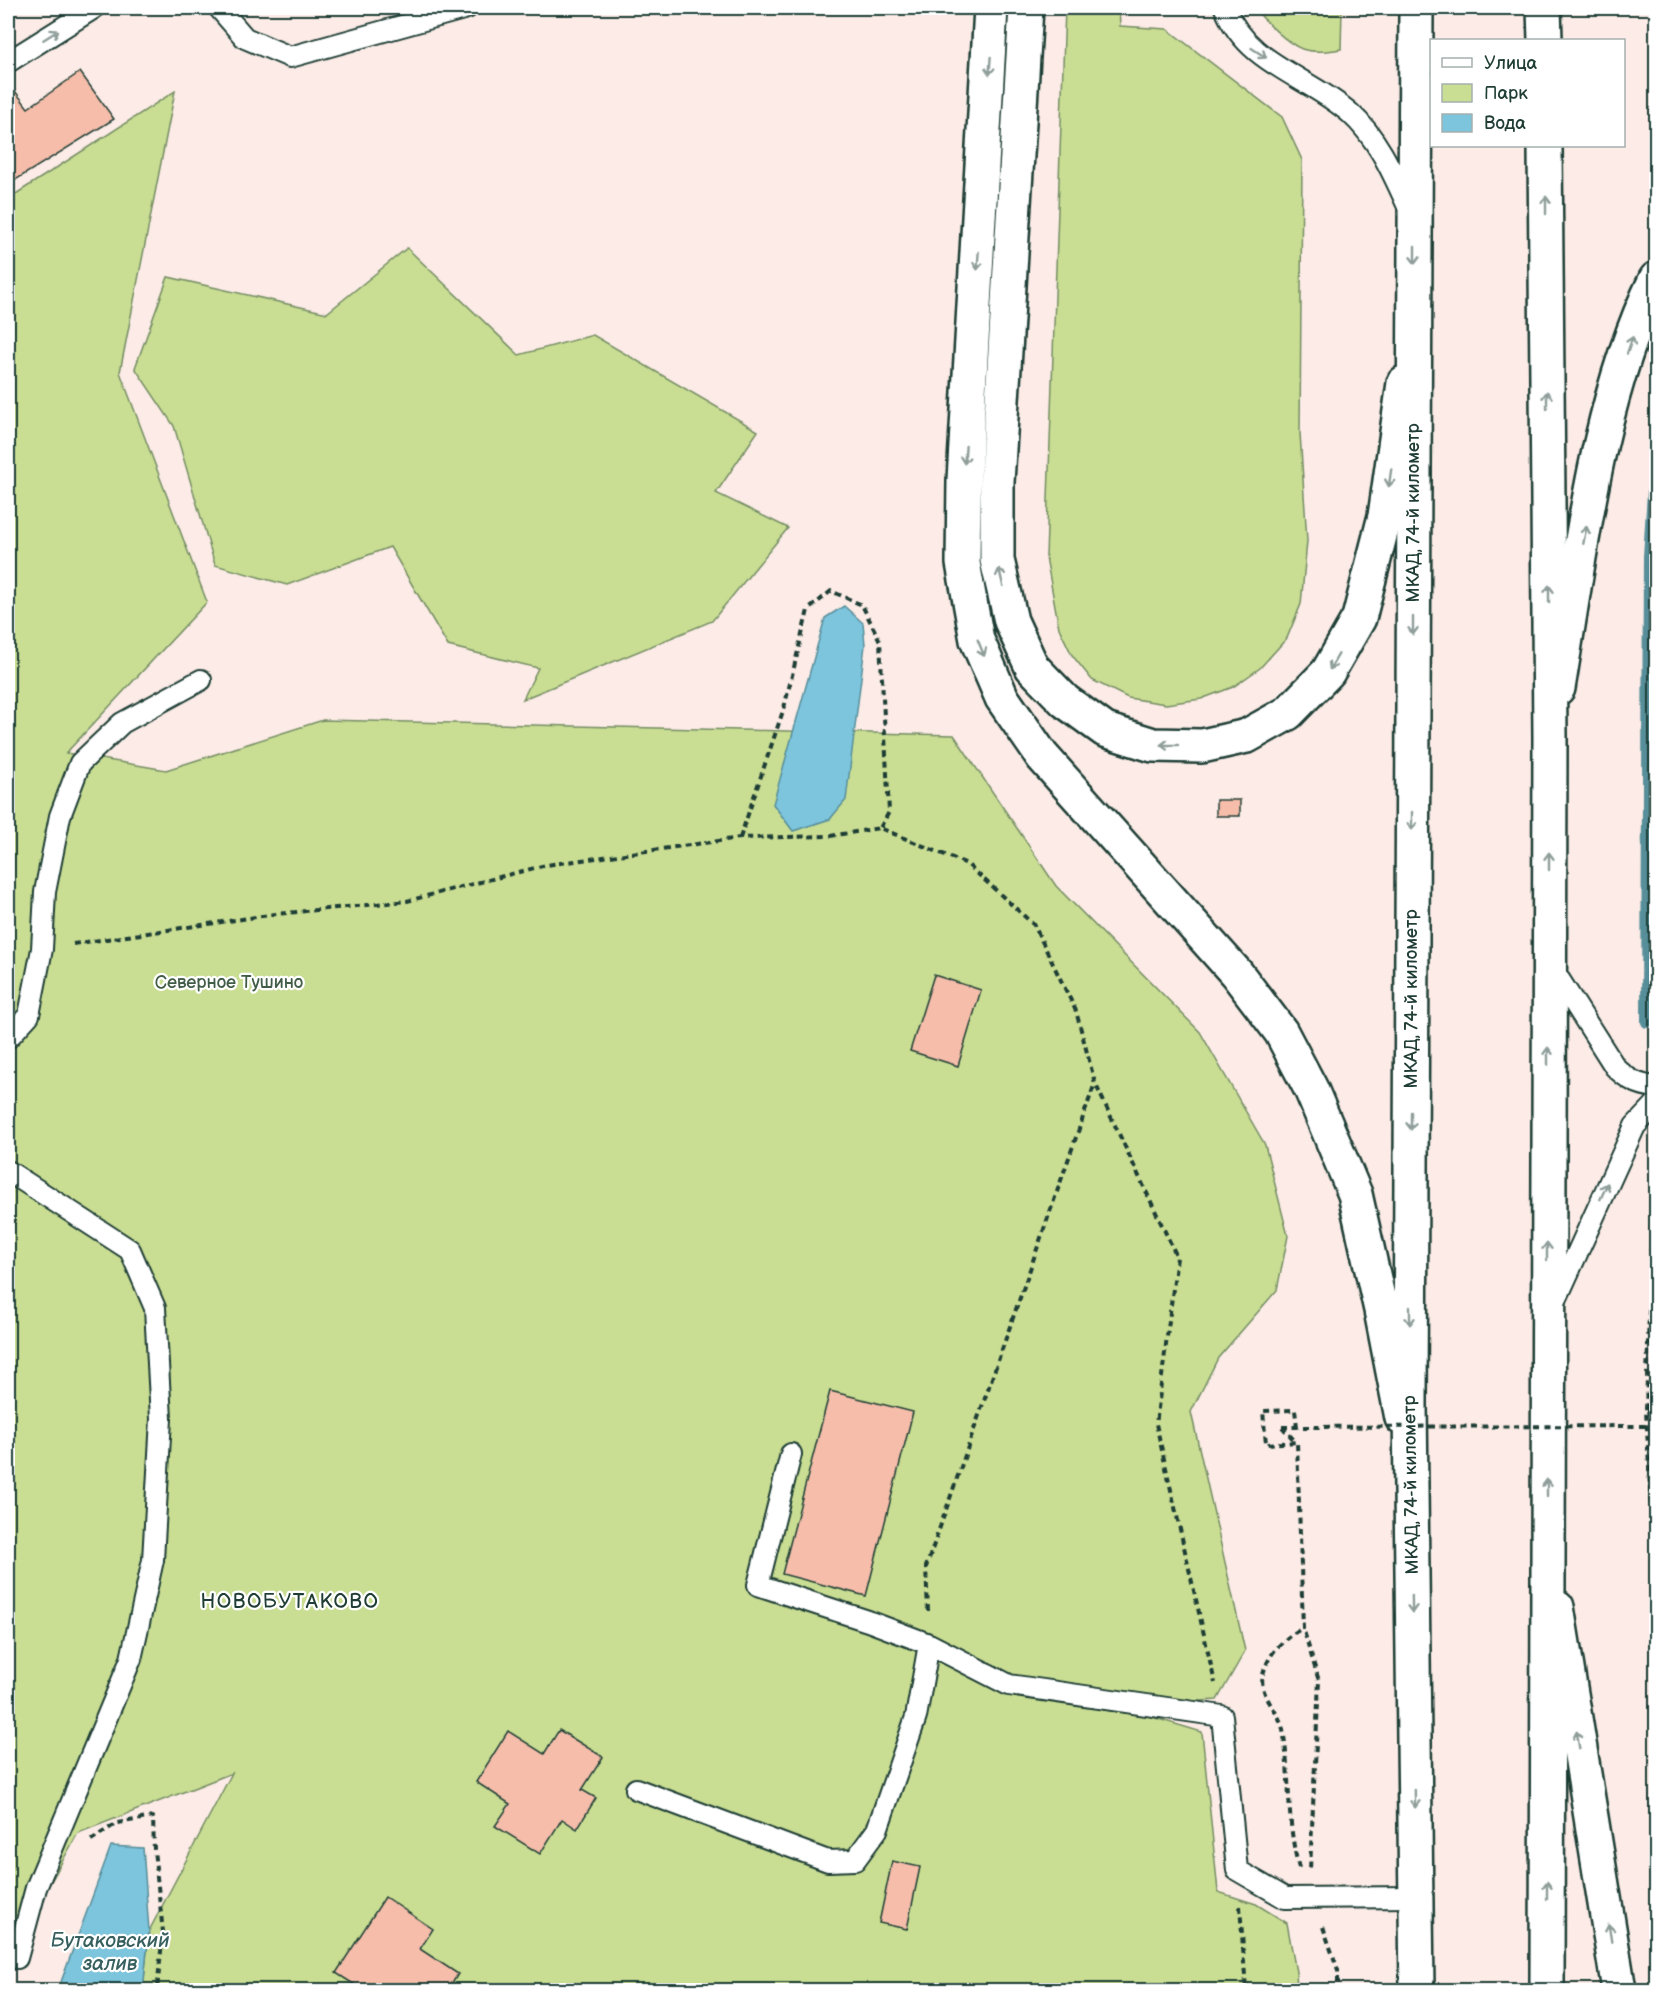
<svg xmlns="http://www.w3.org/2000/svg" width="1664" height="1998" font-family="'Balsamiq Sans',sans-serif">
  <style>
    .green { fill: #c9dd93; stroke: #748d64; stroke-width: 1.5 }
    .water { fill: #7dc4dd; stroke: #578e99; stroke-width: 1.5 }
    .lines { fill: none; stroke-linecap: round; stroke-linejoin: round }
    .stream { stroke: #578e99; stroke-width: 12 }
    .building { fill: #f5bdaa; stroke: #1f3d34; stroke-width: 1.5 }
    .lane-casing { stroke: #1f3d34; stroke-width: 24 }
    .secondary-casing { stroke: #1f3d34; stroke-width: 38 }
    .primary-casing { stroke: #1f3d34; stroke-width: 38 }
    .highway-casing { stroke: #1f3d34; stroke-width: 38 }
    .path { stroke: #1f3d34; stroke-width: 4; stroke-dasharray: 6 4.5; stroke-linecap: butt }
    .lane { stroke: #fff; stroke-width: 20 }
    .secondary { stroke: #fff; stroke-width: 33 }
    .primary { stroke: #fff; stroke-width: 33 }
    .highway { stroke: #fff; stroke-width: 33 }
    .path-bridge { stroke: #1f3d34; stroke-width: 4; stroke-dasharray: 6 4.5; stroke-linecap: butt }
    .oneway { stroke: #8f9e9a }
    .labels { text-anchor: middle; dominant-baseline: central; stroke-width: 4.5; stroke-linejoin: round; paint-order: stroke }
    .street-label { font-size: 18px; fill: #1f3d34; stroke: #fff }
    .park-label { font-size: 18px; fill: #415d47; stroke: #fff }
    .neighbourhood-label { font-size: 20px; letter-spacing: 1.5px; fill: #1f3d34; stroke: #fff }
    .water-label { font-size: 20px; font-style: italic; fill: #365f5e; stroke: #fff }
  </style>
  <rect width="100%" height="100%" fill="#fcebe6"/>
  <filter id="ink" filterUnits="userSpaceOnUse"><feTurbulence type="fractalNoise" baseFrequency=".0167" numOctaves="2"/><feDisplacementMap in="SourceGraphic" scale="12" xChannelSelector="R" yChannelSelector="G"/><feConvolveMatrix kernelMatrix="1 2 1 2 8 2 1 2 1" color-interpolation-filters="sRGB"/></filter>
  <g filter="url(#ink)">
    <path class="green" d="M 1065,8 L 1119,8 L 1120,26 L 1167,29 L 1282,117 L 1302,160 L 1300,433 L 1307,541 L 1301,604 L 1287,638 L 1260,668 L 1233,687 L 1201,699 L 1166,704 L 1128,698 L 1092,680 L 1072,655 L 1059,628 L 1046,557 Z
      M 1255,8 L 1342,8 L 1341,49 C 1330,51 1314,53 1302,49 C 1288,44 1263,20 1255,8 Z
      M 175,91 L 120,372 L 207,602 L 66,753 L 166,770 L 323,720 L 954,735 L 1056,886 L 1200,1032 L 1265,1145 L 1288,1236 L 1277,1290 L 1218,1358 L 1191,1412 L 1245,1651 L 1217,1700 L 1115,1706 L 1202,1732 L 1218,1892 L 1256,1904 L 1287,1923 L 1296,1972 L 1297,1990 L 143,1990 L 149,1931 L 232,1773 L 78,1833 L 8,1959 L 8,199 Z
      M 407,248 L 519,355 L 593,335 L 758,431 L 716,493 L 788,528 L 712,621 L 523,699 L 538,668 L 448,646 L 390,547 L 287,585 L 215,565 L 174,426 L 135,368 L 168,277 L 327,313 Z"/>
    <path class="water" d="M 844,606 L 863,623 L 865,645 L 846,800 L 830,819 L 793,831 L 773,804 L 825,618 Z
      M 111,1846 L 143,1848 L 149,1931 L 143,1990 L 58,1990 Z"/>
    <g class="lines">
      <path class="stream" d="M 1647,1022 L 1649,557 L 1656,443"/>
    </g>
    <path class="building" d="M 80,72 L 114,119 L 9,184 L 8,91 L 15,91 L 28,108 Z
      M 1216,800 L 1240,800 L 1240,816 L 1216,816 Z
      M 934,975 L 981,990 L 958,1066 L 910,1051 Z
      M 830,1391 L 913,1412 L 866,1596 L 782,1574 Z
      M 559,1730 L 603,1757 L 582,1790 L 596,1798 L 577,1829 L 562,1819 L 540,1854 L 495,1826 L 510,1804 L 476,1782 L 508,1731 L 544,1754 Z
      M 892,1861 L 920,1867 L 907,1929 L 879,1923 Z
      M 385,1897 L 433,1929 L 420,1949 L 458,1974 L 448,1990 L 363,1990 L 336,1973 Z"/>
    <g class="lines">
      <defs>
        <path id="lane" d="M 219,8 L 245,38 L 290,57 L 467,8
          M 1225,8 C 1247,64 1308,76 1350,113 C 1379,139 1394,176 1410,211
          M 8,62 L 94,8
          M 1552,968 L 1615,1067 C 1628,1080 1638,1085 1656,1087
          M 8,1038 L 29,1015 L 42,949 L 45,892 L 60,816 L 80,763 L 122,723 L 201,680
          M 8,1171 L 130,1250 L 155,1308 L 161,1419 L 153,1560 L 131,1659 L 36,1888 L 17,1958
          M 1555,1302 L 1635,1126 L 1656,1104
          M 791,1454 L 758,1585 L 868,1621 L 929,1644 L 1009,1685 L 1222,1716 L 1237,1870 L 1285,1898 L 1417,1897
          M 636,1789 L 828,1861 L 855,1860 L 877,1830 L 916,1717 L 929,1644"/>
        <path id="secondary" d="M 991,8 L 964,480 L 963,563 L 977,640 L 1002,698 L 1042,756 L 1237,974 L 1281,1032 L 1311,1089 L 1355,1194 L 1381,1310 L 1402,1418
          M 1026,8 L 997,482 L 997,560 L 1011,621 L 1032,667 L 1065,701 L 1105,730 L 1153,745 L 1202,746 L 1247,736 L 1288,713 L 1328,672 L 1359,618 L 1385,516 L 1404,383
          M 1558,688 C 1580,557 1597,398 1656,279"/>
        <path id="primary" d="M 1557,1607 L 1619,1990"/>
        <path id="highway" d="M 1416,8 L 1410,1405 L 1417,1990
          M 1544,8 L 1545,40
          M 1545,146 L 1550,737 L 1547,1990"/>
      </defs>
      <use href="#lane" class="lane-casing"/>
      <use href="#secondary" class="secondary-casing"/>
      <use href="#primary" class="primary-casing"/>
      <use href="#highway" class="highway-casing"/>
      <path class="path" d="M 740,838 L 784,708 L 808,610 L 831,591 L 862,605 L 880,641 L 889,812 L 880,828
        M 73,944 L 276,914 L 407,901 L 546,865 L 740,838 L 830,836 L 880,828 L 967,864 L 1034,925 L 1076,1011 L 1095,1083 L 1177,1257 L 1156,1424 L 1215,1683
        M 1648,1386 L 1656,1380
        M 1647,1411 L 1656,1418
        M 1647,1411 L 1656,1410
        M 1651,1426 L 1652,1443 L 1656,1443
        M 1282,1427 L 1296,1442
        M 1297,1427 L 1295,1410 L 1263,1411 L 1266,1444 L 1297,1442 L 1303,1628 L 1319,1681 L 1310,1869
        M 1656,1598 L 1646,1411 L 1653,1178 L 1656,1168
        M 928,1611 L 926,1567 L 1095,1083
        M 91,1840 L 117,1823 L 153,1817 L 154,1850 L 163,1932 L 157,1990
        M 1299,1868 C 1286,1823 1291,1776 1283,1730 C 1280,1711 1258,1696 1263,1675 C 1268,1653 1284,1638 1303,1628
        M 1240,1906 L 1246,1990
        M 1323,1927 L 1338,1970 L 1338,1990"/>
      <use href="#lane" class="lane"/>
      <use href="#secondary" class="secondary"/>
      <use href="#primary" class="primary"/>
      <use href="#highway" class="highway"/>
      <path class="path-bridge" d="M 1282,1427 L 1656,1426"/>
    </g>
    <defs><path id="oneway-shaft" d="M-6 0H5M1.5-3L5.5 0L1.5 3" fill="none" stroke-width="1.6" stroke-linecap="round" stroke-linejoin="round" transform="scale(1.5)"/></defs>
    <g class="oneway">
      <use href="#oneway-shaft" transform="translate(51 35) rotate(-32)"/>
      <use href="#oneway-shaft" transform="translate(1259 53) rotate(33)"/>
      <use href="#oneway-shaft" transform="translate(990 66) rotate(94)"/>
      <use href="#oneway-shaft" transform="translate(1546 205) rotate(-90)"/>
      <use href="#oneway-shaft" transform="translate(1415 255) rotate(90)"/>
      <use href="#oneway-shaft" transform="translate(978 261) rotate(94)"/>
      <use href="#oneway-shaft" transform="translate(1630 345) rotate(-71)"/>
      <use href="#oneway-shaft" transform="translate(1547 400) rotate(-90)"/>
      <use href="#oneway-shaft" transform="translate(965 455) rotate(94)"/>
      <use href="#oneway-shaft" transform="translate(1390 478) rotate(98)"/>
      <use href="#oneway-shaft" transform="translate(1585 535) rotate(-79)"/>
      <use href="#oneway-shaft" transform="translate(1001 577) rotate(-103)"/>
      <use href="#oneway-shaft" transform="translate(1549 594) rotate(-90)"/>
      <use href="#oneway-shaft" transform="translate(1413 626) rotate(90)"/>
      <use href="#oneway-shaft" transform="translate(981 648) rotate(68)"/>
      <use href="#oneway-shaft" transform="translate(1334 662) rotate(120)"/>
      <use href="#oneway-shaft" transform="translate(1169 745) rotate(-180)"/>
      <use href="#oneway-shaft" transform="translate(1412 821) rotate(90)"/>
      <use href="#oneway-shaft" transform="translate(1549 861) rotate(-90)"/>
      <use href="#oneway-shaft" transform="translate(1548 1056) rotate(-90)"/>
      <use href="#oneway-shaft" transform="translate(1411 1121) rotate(90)"/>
      <use href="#oneway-shaft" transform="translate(1604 1191) rotate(-66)"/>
      <use href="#oneway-shaft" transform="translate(1547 1251) rotate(-90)"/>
      <use href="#oneway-shaft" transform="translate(1410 1316) rotate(90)"/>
      <use href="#oneway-shaft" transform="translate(1547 1488) rotate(-90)"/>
      <use href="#oneway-shaft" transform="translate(1412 1604) rotate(89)"/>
      <use href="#oneway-shaft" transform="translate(1578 1740) rotate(-99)"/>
      <use href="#oneway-shaft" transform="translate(1415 1799) rotate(89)"/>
      <use href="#oneway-shaft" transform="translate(1547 1890) rotate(-90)"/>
      <use href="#oneway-shaft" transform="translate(1610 1933) rotate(-99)"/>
    </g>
  </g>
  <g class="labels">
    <g class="street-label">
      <text transform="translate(1413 513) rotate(-90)">МКАД, 74-й километр</text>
      <text transform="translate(1411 999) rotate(-90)">МКАД, 74-й километр</text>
      <text transform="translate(1411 1485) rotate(-91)">МКАД, 74-й километр</text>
    </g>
    <g class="park-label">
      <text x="229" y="982">Северное Тушино</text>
    </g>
    <g class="neighbourhood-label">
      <text x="290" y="1602">НОВОБУТАКОВО</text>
    </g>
    <g class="water-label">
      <text x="110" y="1941">Бутаковский<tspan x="110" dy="23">залив</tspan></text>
    </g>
  </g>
  <rect width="1664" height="1998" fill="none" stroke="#fff" stroke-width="30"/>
  <rect x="15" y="15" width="1634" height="1968" fill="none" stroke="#1f3d34" stroke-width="2" filter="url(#ink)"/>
  <rect x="1430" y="39" width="195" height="108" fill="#ffffff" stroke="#a5b1ae" stroke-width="1.5"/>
  <rect x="1442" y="58" width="30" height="9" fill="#ffffff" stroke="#a5b1ae" stroke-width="1.5"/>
  <text x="1484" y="69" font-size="18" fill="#1f3d34">Улица</text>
  <rect x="1442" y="84" width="30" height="18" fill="#c9dd93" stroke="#a5b1ae" stroke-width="1.5"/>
  <text x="1484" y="99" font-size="18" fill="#1f3d34">Парк</text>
  <rect x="1442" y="114" width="30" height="18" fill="#7dc4dd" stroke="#a5b1ae" stroke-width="1.5"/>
  <text x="1484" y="129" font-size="18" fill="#1f3d34">Вода</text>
</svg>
